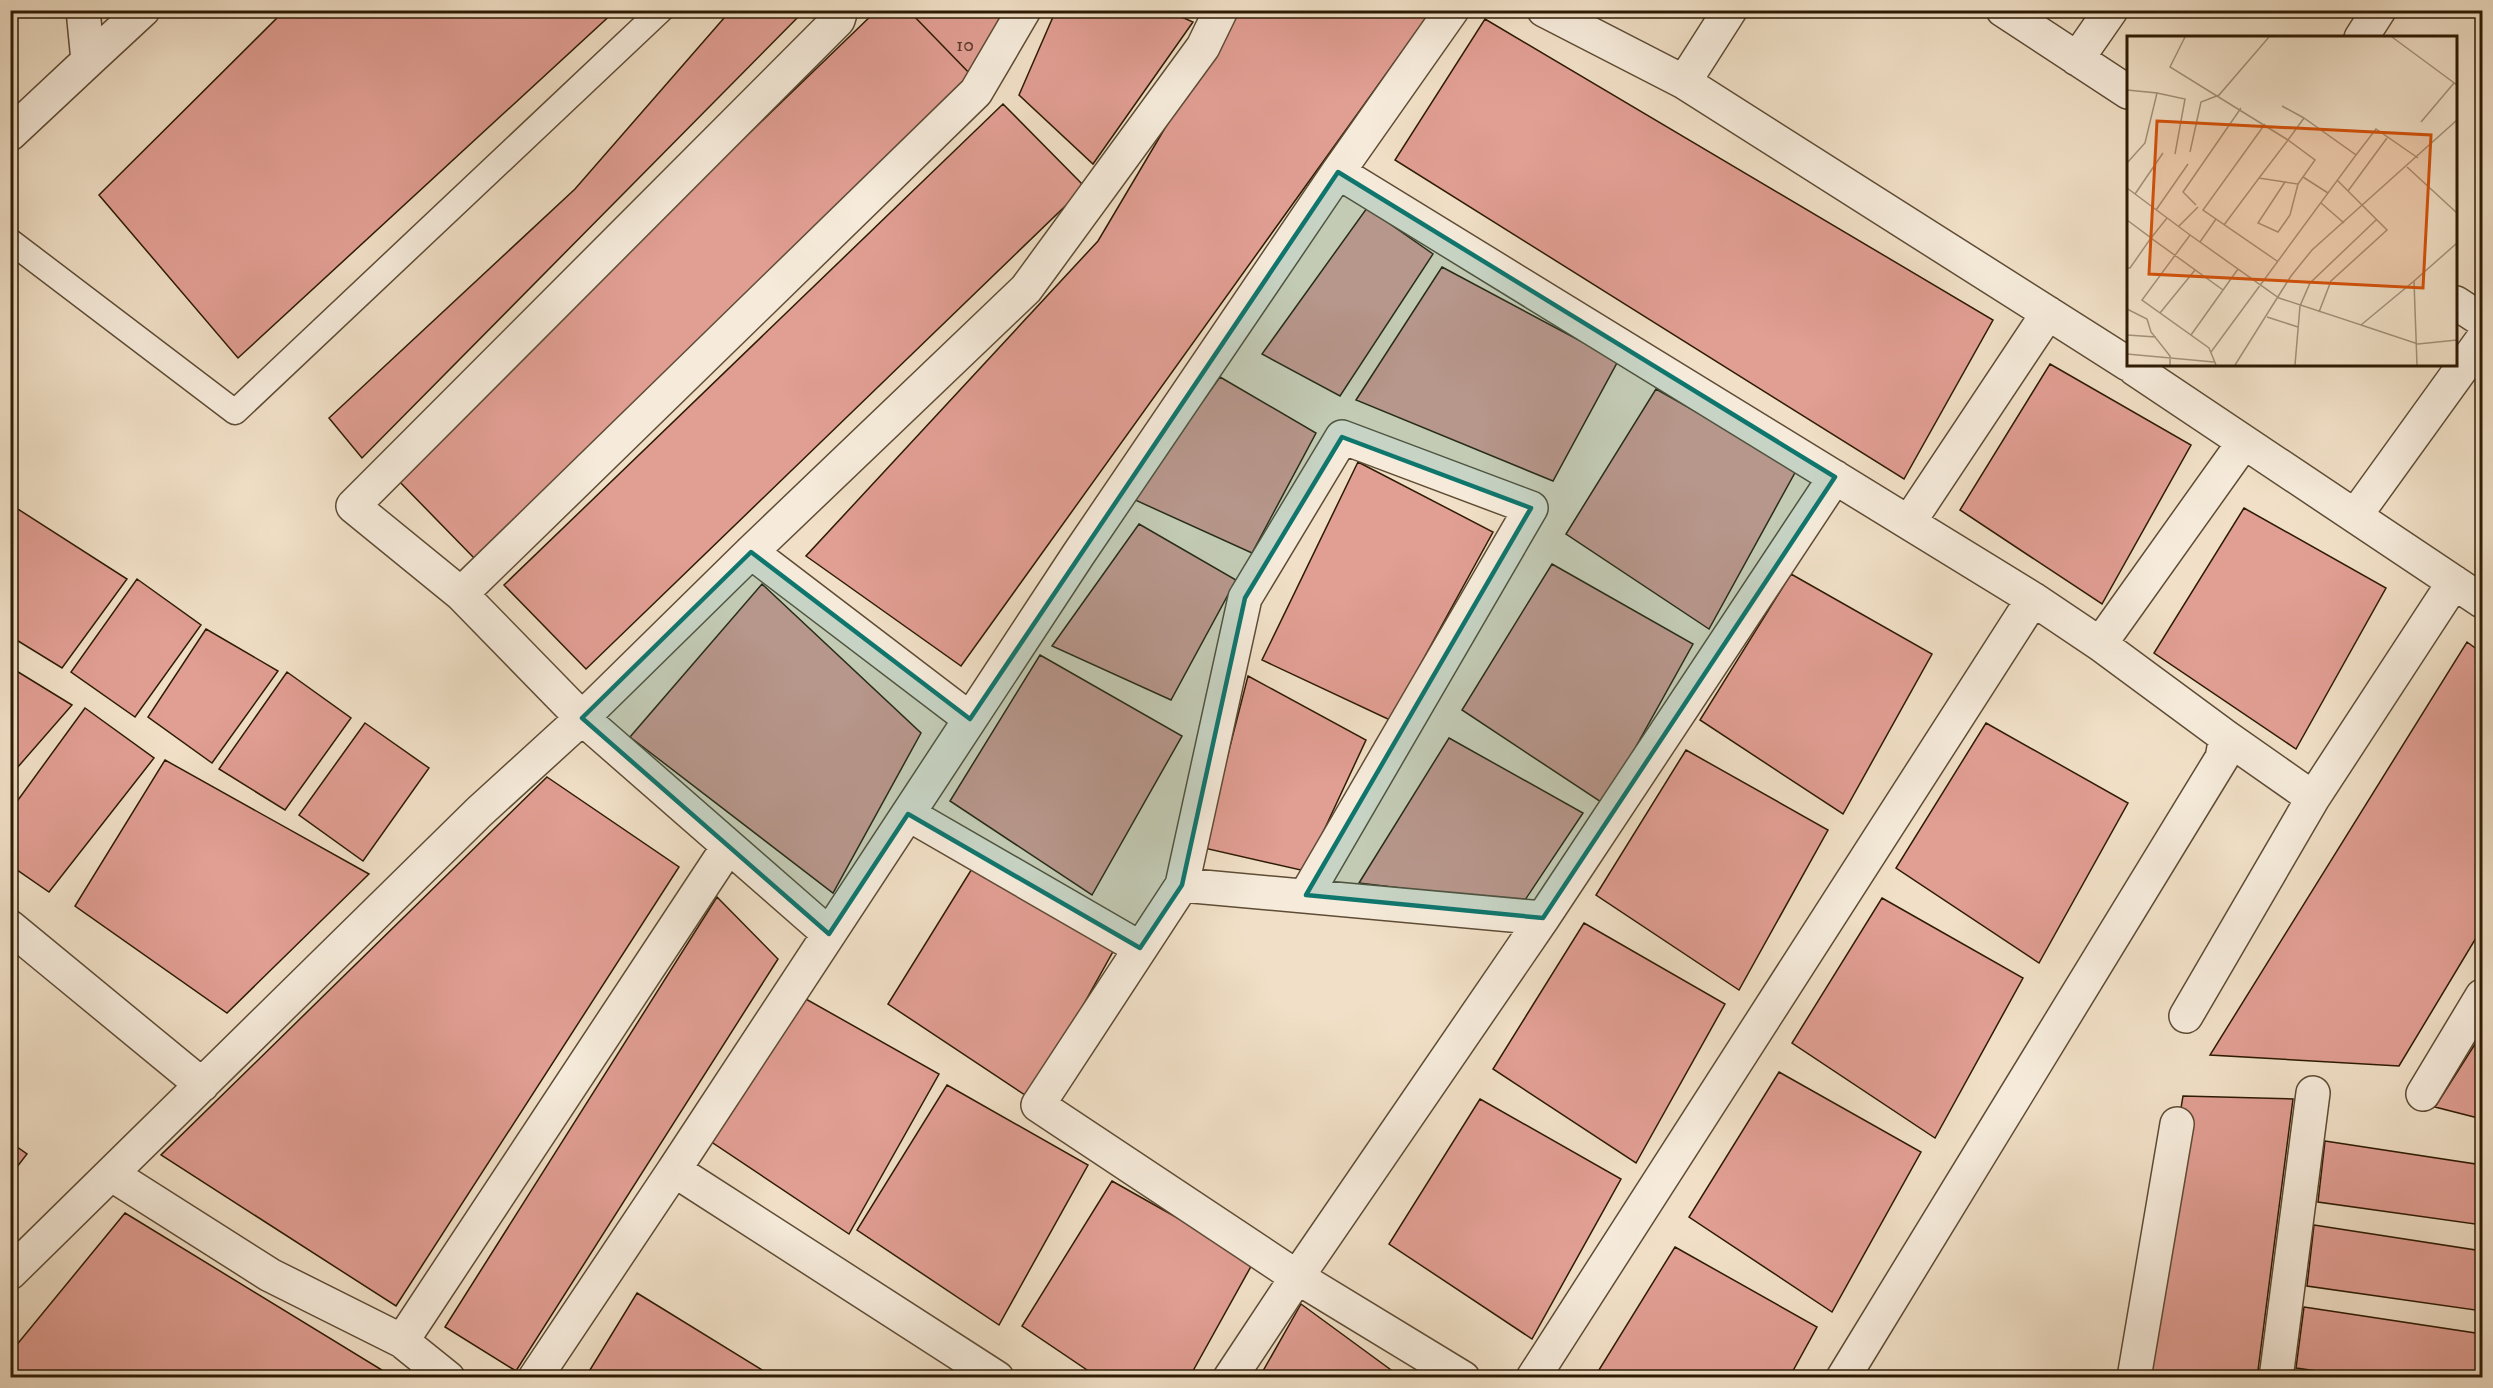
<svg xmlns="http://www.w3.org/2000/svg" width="2493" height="1388" font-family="'IM FELL DW Pica',serif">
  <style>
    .building { fill: #e19e93; stroke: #2d1b04; stroke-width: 1.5 }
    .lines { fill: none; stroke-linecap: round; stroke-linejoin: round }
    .lane-casing { stroke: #5e4c35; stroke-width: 27 }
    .street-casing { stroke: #5e4c35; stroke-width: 36 }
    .lane { stroke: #f6ebdb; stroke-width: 24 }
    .street { stroke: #f6ebdb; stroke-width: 33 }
    .marked { fill: #0f766e; fill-opacity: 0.2; stroke: #0f766e; stroke-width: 4.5; stroke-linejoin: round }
    .labels { text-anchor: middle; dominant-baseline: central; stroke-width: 6; stroke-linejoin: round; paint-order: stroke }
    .number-label { font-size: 20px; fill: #5a3c28 }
    .inset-road { fill: none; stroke: #a39179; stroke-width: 1.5 }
    .view { fill: #d5530b; fill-opacity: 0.15; stroke: #d5530b; stroke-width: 3 }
    .inset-edge { fill: none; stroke: #2d1b04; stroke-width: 3 }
  </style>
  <rect width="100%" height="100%" fill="#f1e0c7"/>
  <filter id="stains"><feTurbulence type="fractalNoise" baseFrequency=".00333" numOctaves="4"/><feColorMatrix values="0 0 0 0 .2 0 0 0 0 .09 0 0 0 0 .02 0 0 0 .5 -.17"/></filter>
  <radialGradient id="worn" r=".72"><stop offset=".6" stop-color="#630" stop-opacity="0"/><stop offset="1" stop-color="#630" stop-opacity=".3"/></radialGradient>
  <path class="building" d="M 285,10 L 616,10 L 238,358 L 99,195 Z
    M 731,10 L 805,10 L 362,458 L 329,418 L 575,189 Z
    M 877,10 L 908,10 L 975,79 L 476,560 L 394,476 Z
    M 908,10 L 1003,10 L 975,79 Z
    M 1056,10 L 1166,10 L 1193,22 L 1093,164 L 1019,95 Z
    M 1235,10 L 1432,10 L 961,666 L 806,556 L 1098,241 Z
    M 1485,19 L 1993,320 L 1904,479 L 1395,160 Z
    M 1003,104 L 1085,187 L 586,669 L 504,585 Z
    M 1367,208 L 1433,254 L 1340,396 L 1262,354 Z
    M 1442,267 L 1618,361 L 1553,481 L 1356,400 Z
    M 2050,364 L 2191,445 L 2102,604 L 1960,510 Z
    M 1220,377 L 1316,433 L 1252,553 L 1133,499 Z
    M 1656,389 L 1797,469 L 1709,629 L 1566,534 Z
    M 1358,462 L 1493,532 L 1390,720 L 1262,660 Z
    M 10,504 L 127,579 L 62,668 L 10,636 Z
    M 2244,508 L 2386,588 L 2296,749 L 2154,653 Z
    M 1139,524 L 1236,580 L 1171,700 L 1052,646 Z
    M 1552,564 L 1693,644 L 1604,804 L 1462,710 Z
    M 1791,574 L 1932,654 L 1843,814 L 1700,720 Z
    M 137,579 L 201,625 L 135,717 L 71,672 Z
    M 762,584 L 921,733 L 833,893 L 630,737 Z
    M 206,629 L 278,671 L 212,763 L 148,717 Z
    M 2467,642 L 2482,653 L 2482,928 L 2399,1066 L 2210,1055 Z
    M 1040,655 L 1182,736 L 1092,895 L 950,801 Z
    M 10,667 L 72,705 L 10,776 Z
    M 287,672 L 351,718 L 285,810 L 219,769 Z
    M 1248,676 L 1366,740 L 1305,871 L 1204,848 Z
    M 85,708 L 154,758 L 49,892 L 10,865 L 10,811 Z
    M 365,723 L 429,768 L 363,861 L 299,815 Z
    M 1986,723 L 2128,803 L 2039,963 L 1896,868 Z
    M 1449,738 L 1583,813 L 1523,903 L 1359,883 Z
    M 1686,750 L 1828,830 L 1739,990 L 1596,895 Z
    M 165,760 L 369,874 L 227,1013 L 75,906 Z
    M 547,777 L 679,867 L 396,1306 L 161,1155 Z
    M 978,859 L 1120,939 L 1031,1099 L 888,1004 Z
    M 717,897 L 778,959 L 516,1371 L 445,1327 Z
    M 1882,898 L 2023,978 L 1935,1138 L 1792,1043 Z
    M 1584,923 L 1725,1004 L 1636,1163 L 1493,1069 Z
    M 797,994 L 939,1074 L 849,1234 L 707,1139 Z
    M 2482,1033 L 2482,1119 L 2435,1107 Z
    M 1779,1072 L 1921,1152 L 1832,1312 L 1689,1217 Z
    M 947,1085 L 1088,1165 L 999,1325 L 857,1230 Z
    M 2183,1096 L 2293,1099 L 2257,1378 L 2137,1378 Z
    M 1480,1099 L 1621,1179 L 1532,1339 L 1389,1244 Z
    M 2325,1141 L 2482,1165 L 2482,1225 L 2318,1202 Z
    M 10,1142 L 27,1154 L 10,1176 Z
    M 1112,1181 L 1254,1261 L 1189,1378 L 1099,1378 L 1022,1326 Z
    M 125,1213 L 395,1378 L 10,1378 L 10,1353 Z
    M 2314,1225 L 2482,1251 L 2482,1311 L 2307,1286 Z
    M 1675,1247 L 1817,1327 L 1789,1378 L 1594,1378 Z
    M 637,1293 L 775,1378 L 585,1378 Z
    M 1301,1304 L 1402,1378 L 1259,1378 Z
    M 2304,1307 L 2482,1334 L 2482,1378 L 2367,1378 L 2296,1368 Z"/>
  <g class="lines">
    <defs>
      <path id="lane" d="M 10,241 L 235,412 L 661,10"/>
      <path id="street" d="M 1544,10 L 1684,82 L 2128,364
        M 2003,10 L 2128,92
        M 2361,38 L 2379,10
        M 2077,59 L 2111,10
        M 88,61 L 143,10
        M 1684,82 L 1730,10
        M 10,134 L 88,61 L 83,10
        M 1338,172 L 2033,599 L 1533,1378
        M 2456,303 L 2482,320
        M 2135,369 L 2482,601
        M 2355,516 L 2482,340
        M 1909,522 L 2048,313
        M 751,552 L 970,719
        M 461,594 L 976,92 L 1024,10
        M 2033,599 L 2100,644 L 2244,442
        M 2226,737 L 2313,798
        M 908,814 L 1140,948
        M 1182,885 L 1038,1105 L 1297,1277 L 1543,918
        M 1306,895 L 1531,508 L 1342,437 L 1245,598 L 1182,885 L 1543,918 L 1835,477
        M 10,927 L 202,1085
        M 829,934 L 582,718 L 461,594 L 353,506 L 838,20 L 841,10
        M 2186,1016 L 2313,798 L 2454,582
        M 2423,1094 L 2482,996
        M 111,1174 L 270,1275 L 402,1341 L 448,1378
        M 10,1273 L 479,812 L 582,718 L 751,552 L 1026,289 L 1203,47 L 1221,10
        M 402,1341 L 728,847
        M 535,1378 L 674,1170
        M 997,1378 L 674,1170 L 1078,555 L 1338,172 L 1452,10
        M 1230,1378 L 1297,1277 L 1463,1378
        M 1843,1378 L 2222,758 L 2226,737 L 2100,644
        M 2134,1378 L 2177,1124
        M 2276,1378 L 2313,1093"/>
    </defs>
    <use href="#lane" class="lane-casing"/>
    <use href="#street" class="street-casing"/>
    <use href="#lane" class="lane"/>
    <use href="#street" class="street"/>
  </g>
  <path class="marked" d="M 1338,172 L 1835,477 L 1543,918 L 1306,895 L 1531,508 L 1342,437 L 1245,598 L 1182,885 L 1140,948 L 908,814 L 829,934 L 582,718 L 751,552 L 970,719 Z"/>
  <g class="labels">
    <g class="number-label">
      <text x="965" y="45">10</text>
    </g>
  </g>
  <g transform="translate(2127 36)">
    <rect width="330" height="330" fill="#f1e0c7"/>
    <path class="inset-road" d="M 58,1 L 43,31 L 161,104 L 177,82 L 229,119 L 84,316M 265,1 L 330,49M 0,54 L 30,57 L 18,107 L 0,127M 30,57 L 58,63 L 48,118M 155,70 L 177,82M 294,86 L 327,47M 138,88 L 76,174 L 150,225M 63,116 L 74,66 L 92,59 L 142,1M 229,119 L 249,93 L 291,122M 280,131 L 330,177M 176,141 L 201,157M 132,142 L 161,104 L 188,124 L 171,148M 0,152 L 63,199M 221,155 L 260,102M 8,158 L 36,117M 194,167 L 217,187M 69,169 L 56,156 L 114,72M 29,174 L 61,128M 40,182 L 24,202 L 96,254M 0,184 L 24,202 L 3,232 L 0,232M 97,189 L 132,142 L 171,148 L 163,179 L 151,196 L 131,187 L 158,146M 52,190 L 71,171M 73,206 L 89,183M 0,273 L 20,283 L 24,296 L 43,320 L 43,329M 192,276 L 204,245 L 260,194 L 210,144M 33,277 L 68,234M 140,281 L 171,291M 234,289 L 291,308 L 330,304M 0,299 L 29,301M 64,299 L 111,233M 0,318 L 87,326M 89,329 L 82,312 L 15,264 L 63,199 L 152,262 L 234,289 L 287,245M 108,329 L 164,240 L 185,214 L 330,84M 168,329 L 173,270 L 183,247 L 249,184M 290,329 L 287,245 L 330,207"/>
    <path class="view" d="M 30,85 L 304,99 L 296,252 L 22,238 Z"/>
    <rect width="330" height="330" class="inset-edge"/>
  </g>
  <rect width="2493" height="1388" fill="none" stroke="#f1e0c7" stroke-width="36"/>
  <rect x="12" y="12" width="2469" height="1364" fill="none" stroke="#2d1b04" stroke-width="3"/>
  <rect x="18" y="18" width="2457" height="1352" fill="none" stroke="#2d1b04" stroke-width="1.5"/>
  <rect width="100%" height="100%" filter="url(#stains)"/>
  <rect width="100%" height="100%" fill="url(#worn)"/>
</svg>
